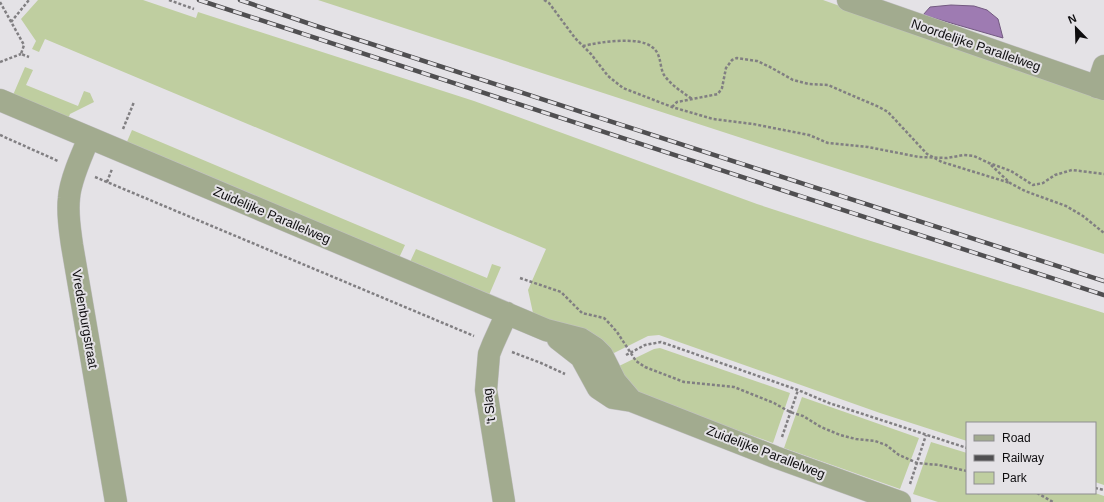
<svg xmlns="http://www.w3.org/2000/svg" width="1104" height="502" font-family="Helvetica,sans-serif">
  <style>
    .green { fill: #bfcea0 }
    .water { fill: #9e7bb2; stroke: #735a81 }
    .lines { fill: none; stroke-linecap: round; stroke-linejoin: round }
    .minor-casing { stroke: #c2c0c4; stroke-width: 23 }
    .path { stroke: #817f82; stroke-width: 2.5; stroke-dasharray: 3 2; stroke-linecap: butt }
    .minor { stroke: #a2ab8f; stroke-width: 22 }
    .rail-casing { stroke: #504f51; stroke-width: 4.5 }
    .rail { stroke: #e4e2e6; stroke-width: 3; stroke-dasharray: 9; stroke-linecap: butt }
    .labels { text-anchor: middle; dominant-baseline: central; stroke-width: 4; stroke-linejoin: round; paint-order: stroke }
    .street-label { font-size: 13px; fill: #0e0d0f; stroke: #e4e2e6 }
  </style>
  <rect width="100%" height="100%" fill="#e4e2e6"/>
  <path class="green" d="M 38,0 L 143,0 L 196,18 L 198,12 L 474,101 L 757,204 L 861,238 L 1104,313 L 1104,485 L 1095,482 L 1095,423 L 967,423 L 967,441 L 880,413 L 659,335 L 648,336 L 608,356 L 533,313 L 528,290 L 546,249 L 45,39 L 39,52 L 32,49 L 36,41 L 21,19 Z
    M 318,0 L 823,0 L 1104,100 L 1104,254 L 763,145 Z
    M 25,67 L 33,70 L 26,85 L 78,106 L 84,91 L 90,93 L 94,102 L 70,114 L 68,119 L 13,95 Z
    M 132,130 L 405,245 L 399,258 L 126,144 Z
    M 416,249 L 487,278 L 492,264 L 501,267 L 489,295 L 410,262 Z
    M 660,348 L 790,393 L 773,443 L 639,395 L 617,367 L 654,349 Z
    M 802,397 L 919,438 L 900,489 L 784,448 Z
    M 931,442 L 967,453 L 967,493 L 1095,493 L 1104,496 L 1104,502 L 938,502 L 913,494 Z"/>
  <path class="water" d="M 951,5 L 974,6 L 987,10 L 998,19 L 1003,38 L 923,15 L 930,7 Z"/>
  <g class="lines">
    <defs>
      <path id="minor" d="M 848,0 L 1104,89
        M 1097,87 L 1104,66
        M 0,100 L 546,330 L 581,339 L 595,348 L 602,355 L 615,381 L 632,401
        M 89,138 C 82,154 70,181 69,198 C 67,214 70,230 72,245 L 116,502
        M 558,339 L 581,357 L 598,388 L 613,398 L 632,401 L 775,457 L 900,502
        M 504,502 L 486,390 L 489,354 L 493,344 L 507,313"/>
    </defs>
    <use href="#minor" class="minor-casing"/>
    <path class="path" d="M 169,0 L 194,9
      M 544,0 L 549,3 L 575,38 L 591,54 L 608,76 L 623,88 L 672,107 L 713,119 L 753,124 L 809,135 L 828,143 L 868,147 L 919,157 L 947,158 L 964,155 L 974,156 L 989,163 L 1011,171 L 1033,185 L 1043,183 L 1055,175 L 1072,170 L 1104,174
      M 0,2 L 24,45 L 21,54 L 29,57
      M 11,22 L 29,0
      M 583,46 C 599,42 639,36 652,47 C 662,54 659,66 664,75 C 671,85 682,92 692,99
      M 0,62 L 21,54
      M 672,107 L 677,102 L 718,94 L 722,88 L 726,68 L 732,60 L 737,58 L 757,61 L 770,67 L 793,80 L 809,84 L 828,85 L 879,107 L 888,112 L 927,154 L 942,162 L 1010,183
      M 123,129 L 134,102
      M 0,135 L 58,161
      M 991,165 L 1010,183 L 1025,191 L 1066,206 L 1083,216 L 1104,233
      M 95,177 L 474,336
      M 107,182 L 112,169
      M 520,278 L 561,292 L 582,313 L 604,318 L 610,324 L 617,332 L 636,361 L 645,367 L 684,382 L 734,387 L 774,403 L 790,412 L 803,416 L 821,427 L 840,435 L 856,439 L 875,441 L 886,445 L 899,455 L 917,463 L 939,465 L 967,471
      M 512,352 L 541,363 L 565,374
      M 626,355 L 645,345 L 661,342 L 798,390 L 829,403 L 967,448
      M 782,437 L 798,390
      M 910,484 L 926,435
      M 1095,488 L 1104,490
      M 1037,493 L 1053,502"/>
    <use href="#minor" class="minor"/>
    <defs>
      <path id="rail" d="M 199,0 L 1104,295
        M 240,0 L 325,29 L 1104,281"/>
    </defs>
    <use href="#rail" class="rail-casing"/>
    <use href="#rail" class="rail"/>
  </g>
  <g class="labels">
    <g class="street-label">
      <text transform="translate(976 45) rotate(19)">Noordelijke Parallelweg</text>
      <text transform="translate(272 215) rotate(23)">Zuidelijke Parallelweg</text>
      <text transform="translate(85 319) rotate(80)">Vredenburgstraat</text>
      <text transform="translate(489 406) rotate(-97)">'t Slag</text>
      <text transform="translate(766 452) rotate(21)">Zuidelijke Parallelweg</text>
    </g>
  </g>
  <rect x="966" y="422" width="130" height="72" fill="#e4e2e6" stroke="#8e8d90"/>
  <rect x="974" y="435" width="20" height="6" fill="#a2ab8f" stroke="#8e8d90"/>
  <text x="1002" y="442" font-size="12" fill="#0e0d0f">Road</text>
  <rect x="974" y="455" width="20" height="6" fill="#504f51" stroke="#8e8d90"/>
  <text x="1002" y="462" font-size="12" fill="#0e0d0f">Railway</text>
  <rect x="974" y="472" width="20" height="12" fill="#bfcea0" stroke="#8e8d90"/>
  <text x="1002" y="482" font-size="12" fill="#0e0d0f">Park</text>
  <g transform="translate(1076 28) rotate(337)" stroke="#e4e2e6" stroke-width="3" paint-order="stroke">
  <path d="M0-3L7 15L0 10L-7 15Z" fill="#0e0d0f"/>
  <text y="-6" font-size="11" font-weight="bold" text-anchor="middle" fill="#0e0d0f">N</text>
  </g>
</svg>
